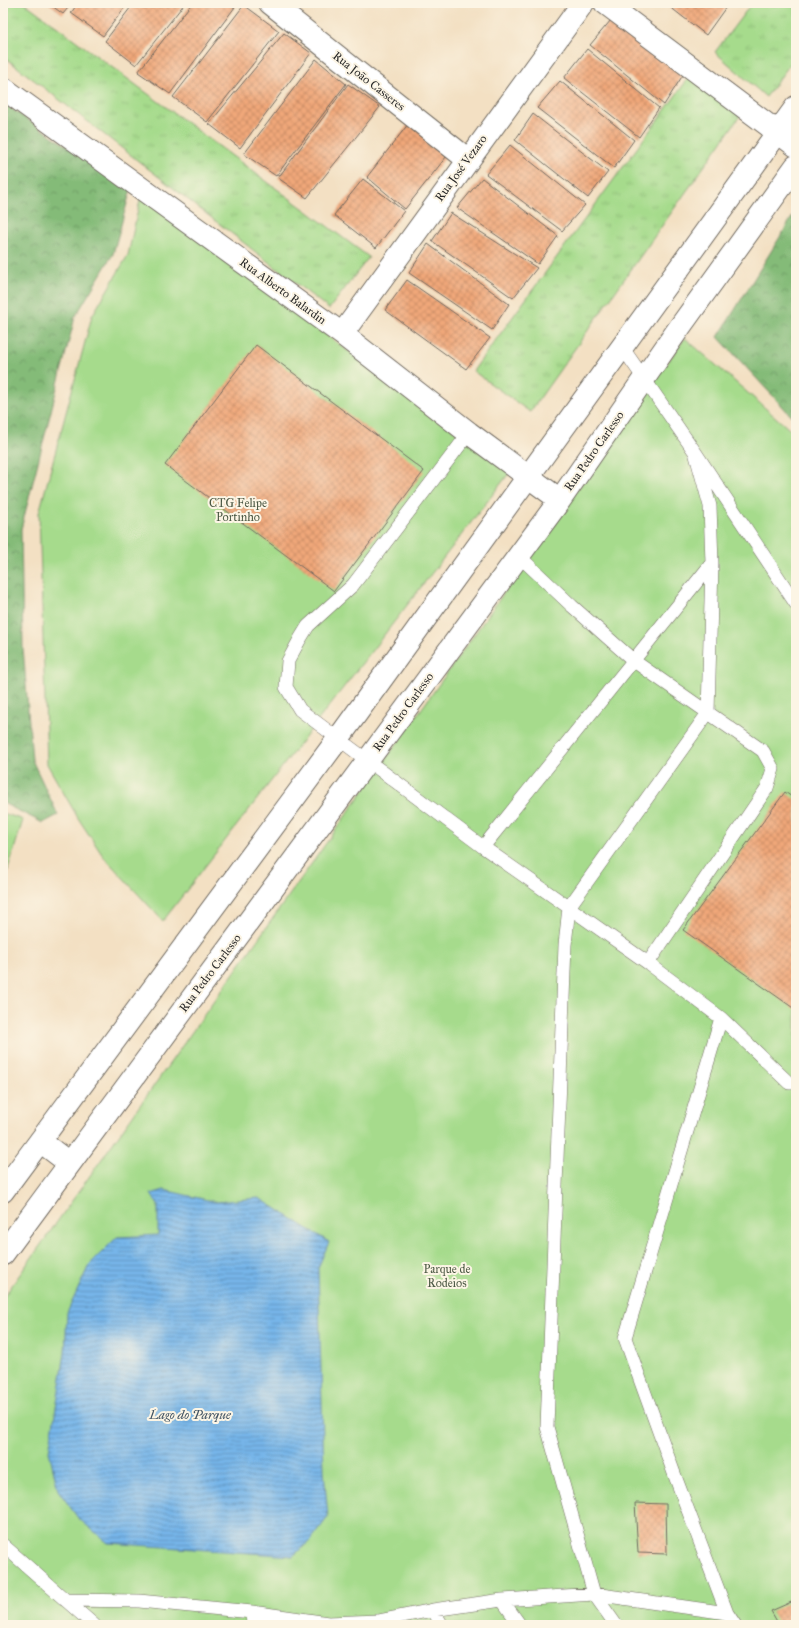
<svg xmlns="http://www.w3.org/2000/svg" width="799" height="1628" font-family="'IM FELL Great Primer',serif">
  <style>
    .grass { fill: url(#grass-tufts); stroke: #68835c }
    .forest { fill: url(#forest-crowns); stroke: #587352 }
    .green { fill: #a6db8c; stroke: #68835c }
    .water { fill: url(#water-rules); stroke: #50708a }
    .building { fill: url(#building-cross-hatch) }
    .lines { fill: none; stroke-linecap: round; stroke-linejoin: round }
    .lane-casing { stroke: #716a60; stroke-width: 14 }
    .street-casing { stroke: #716a60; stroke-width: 24 }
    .lane { stroke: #fff; stroke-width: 13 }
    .street { stroke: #fff; stroke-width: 22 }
    .labels { text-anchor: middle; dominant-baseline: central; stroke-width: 4; stroke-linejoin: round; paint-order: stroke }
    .street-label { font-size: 12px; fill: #2b2b2b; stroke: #fcf5e5 }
    .park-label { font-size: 12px; fill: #4a5743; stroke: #fcf5e5 }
    .water-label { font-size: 13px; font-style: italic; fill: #425464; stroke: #fcf5e5 }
  </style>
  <defs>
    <pattern id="grass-tufts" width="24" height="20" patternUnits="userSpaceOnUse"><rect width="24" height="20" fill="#a6db8c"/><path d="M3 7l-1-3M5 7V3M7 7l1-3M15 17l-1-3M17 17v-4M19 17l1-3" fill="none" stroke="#8fbc79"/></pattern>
    <pattern id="forest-crowns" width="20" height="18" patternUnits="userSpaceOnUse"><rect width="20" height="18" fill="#84bb78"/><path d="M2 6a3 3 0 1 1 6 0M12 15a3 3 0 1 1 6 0" fill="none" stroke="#6c9863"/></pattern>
    <pattern id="water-rules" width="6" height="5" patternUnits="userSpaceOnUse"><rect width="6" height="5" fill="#76b5e9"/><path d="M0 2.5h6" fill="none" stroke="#6193bd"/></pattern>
    <pattern id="building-cross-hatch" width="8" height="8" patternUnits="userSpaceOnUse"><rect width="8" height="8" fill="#f0a779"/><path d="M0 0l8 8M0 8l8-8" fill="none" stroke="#c38863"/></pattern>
  </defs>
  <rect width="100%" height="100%" fill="#fcf5e5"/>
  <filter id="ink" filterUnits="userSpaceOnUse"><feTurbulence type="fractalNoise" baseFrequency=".025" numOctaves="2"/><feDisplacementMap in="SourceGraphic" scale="8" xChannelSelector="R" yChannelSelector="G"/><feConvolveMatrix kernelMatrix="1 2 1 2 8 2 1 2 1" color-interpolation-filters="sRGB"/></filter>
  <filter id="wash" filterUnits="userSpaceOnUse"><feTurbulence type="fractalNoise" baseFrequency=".012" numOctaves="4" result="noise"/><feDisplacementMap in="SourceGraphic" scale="16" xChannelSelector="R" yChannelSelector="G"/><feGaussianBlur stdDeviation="0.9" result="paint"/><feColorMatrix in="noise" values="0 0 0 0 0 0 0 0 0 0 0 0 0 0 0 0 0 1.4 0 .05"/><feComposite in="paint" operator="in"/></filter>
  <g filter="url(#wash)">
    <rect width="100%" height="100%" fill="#f3e0c3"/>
    <path class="grass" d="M 3,3 L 25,3 L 369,257 L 329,309 L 3,56 Z
      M 752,3 L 796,3 L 796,56 L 766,97 L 715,52 Z
      M 690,76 L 742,113 L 530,412 L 473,371 Z"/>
    <path class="forest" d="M 3,103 L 131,189 L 113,254 L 75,317 L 21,529 L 23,647 L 32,760 L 58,815 L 43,823 L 3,803 Z
      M 796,211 L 796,421 L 718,337 Z"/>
    <path class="green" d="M 141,196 L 510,472 L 163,921 L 103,856 L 78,818 L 47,764 L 39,513 L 92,316 L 128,255 Z
      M 685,338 L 796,435 L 796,1625 L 3,1625 L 3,1298 Z
      M 3,813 L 23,820 L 3,886 Z"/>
    <path class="water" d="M 164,1190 L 216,1202 L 259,1198 L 329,1242 L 318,1268 L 324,1471 L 328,1517 L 311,1540 L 293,1556 L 108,1543 L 78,1518 L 58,1490 L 49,1451 L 65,1353 L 67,1313 L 89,1265 L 117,1237 L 158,1235 L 158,1205 L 151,1194 Z"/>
    <g id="blocks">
      <path class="building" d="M 48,3 L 72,3 L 63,14 Z
        M 78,3 L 128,3 L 103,36 L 71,13 Z
        M 134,3 L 185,3 L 136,65 L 105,41 Z
        M 192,3 L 238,3 L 170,94 L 138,72 Z
        M 665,3 L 721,3 L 726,7 L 706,35 Z
        M 244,5 L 279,31 L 207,122 L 173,97 Z
        M 611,20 L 683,75 L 664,105 L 590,45 Z
        M 284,33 L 311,53 L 240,148 L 209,124 Z
        M 587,49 L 659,108 L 639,137 L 564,78 Z
        M 316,59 L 346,84 L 276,176 L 244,154 Z
        M 560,81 L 634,140 L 614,168 L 537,108 Z
        M 348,84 L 380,107 L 307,198 L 278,178 Z
        M 533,114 L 608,172 L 588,198 L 515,140 Z
        M 409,123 L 450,152 L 405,209 L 367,177 Z
        M 510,145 L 585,205 L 562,231 L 486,174 Z
        M 482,178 L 558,236 L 538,264 L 457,208 Z
        M 363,179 L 404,211 L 376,248 L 334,215 Z
        M 451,213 L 537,268 L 513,298 L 432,241 Z
        M 428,244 L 509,304 L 492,330 L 409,273 Z
        M 407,280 L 490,338 L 466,369 L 385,310 Z
        M 256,345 L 424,471 L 334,591 L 165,465 Z
        M 785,792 L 796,800 L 796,1010 L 683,930 Z
        M 635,1503 L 666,1504 L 667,1554 L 638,1553 Z
        M 796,1600 L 796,1625 L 779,1625 L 771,1611 Z"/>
    </g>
  </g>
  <g filter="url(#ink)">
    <use href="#blocks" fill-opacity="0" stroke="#716a60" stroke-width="1"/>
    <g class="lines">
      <defs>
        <path id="lane" d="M 622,347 L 695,452 L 796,604
          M 469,433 L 353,585 L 308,626 L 300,639 L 288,661 L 286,687 L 300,710 L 483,847 L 648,963 L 721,1018 L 789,1083 L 796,1083
          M 518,555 L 572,606 L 634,661 L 763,751 L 773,769 L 767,788 L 648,963
          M 483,847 L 712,563
          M 3,1545 L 94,1625
          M 65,1600 L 139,1601 L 252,1612 L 328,1623 L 378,1621 L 433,1610 L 502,1600 L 594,1594 L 727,1613 L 675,1476 L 625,1338 L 721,1018
          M 502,1600 L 520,1625
          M 433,1610 L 442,1625
          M 252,1612 L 253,1625
          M 727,1613 L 735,1625
          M 616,1625 L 594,1594 L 547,1427 L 565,945 L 569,907 L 708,713 L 712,563 L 710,506 L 695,452"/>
        <path id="street" d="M 270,3 L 467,159
          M 605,3 L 796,146
          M 3,88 L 342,334 L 469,433 L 560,500
          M 342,334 L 583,3
          M 40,1141 L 69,1163
          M 3,1191 L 338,739 L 796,107
          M 3,1254 L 560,500 L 677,331 L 796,166"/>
      </defs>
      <use href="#lane" class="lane-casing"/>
      <use href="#street" class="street-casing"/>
      <use href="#lane" class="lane"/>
      <use href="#street" class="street"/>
    </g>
  </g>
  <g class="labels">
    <g class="street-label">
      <text transform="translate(369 81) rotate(38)">Rua João Casseres</text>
      <text transform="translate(461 168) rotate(-54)">Rua José Vezaro</text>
      <text transform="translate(283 291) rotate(36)">Rua Alberto Balardin</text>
      <text transform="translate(594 451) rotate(-55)">Rua Pedro Carlesso</text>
      <text transform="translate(403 712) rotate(-54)">Rua Pedro Carlesso</text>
      <text transform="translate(210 973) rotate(-53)">Rua Pedro Carlesso</text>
    </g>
    <g class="park-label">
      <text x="238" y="503">CTG Felipe<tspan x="238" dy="14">Portinho</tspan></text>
      <text x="447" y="1269">Parque de<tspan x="447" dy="14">Rodeios</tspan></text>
    </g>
    <g class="water-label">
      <text x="190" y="1415">Lago do Parque</text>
    </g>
  </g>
  <rect width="799" height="1628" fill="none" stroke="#fcf5e5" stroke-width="16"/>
</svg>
